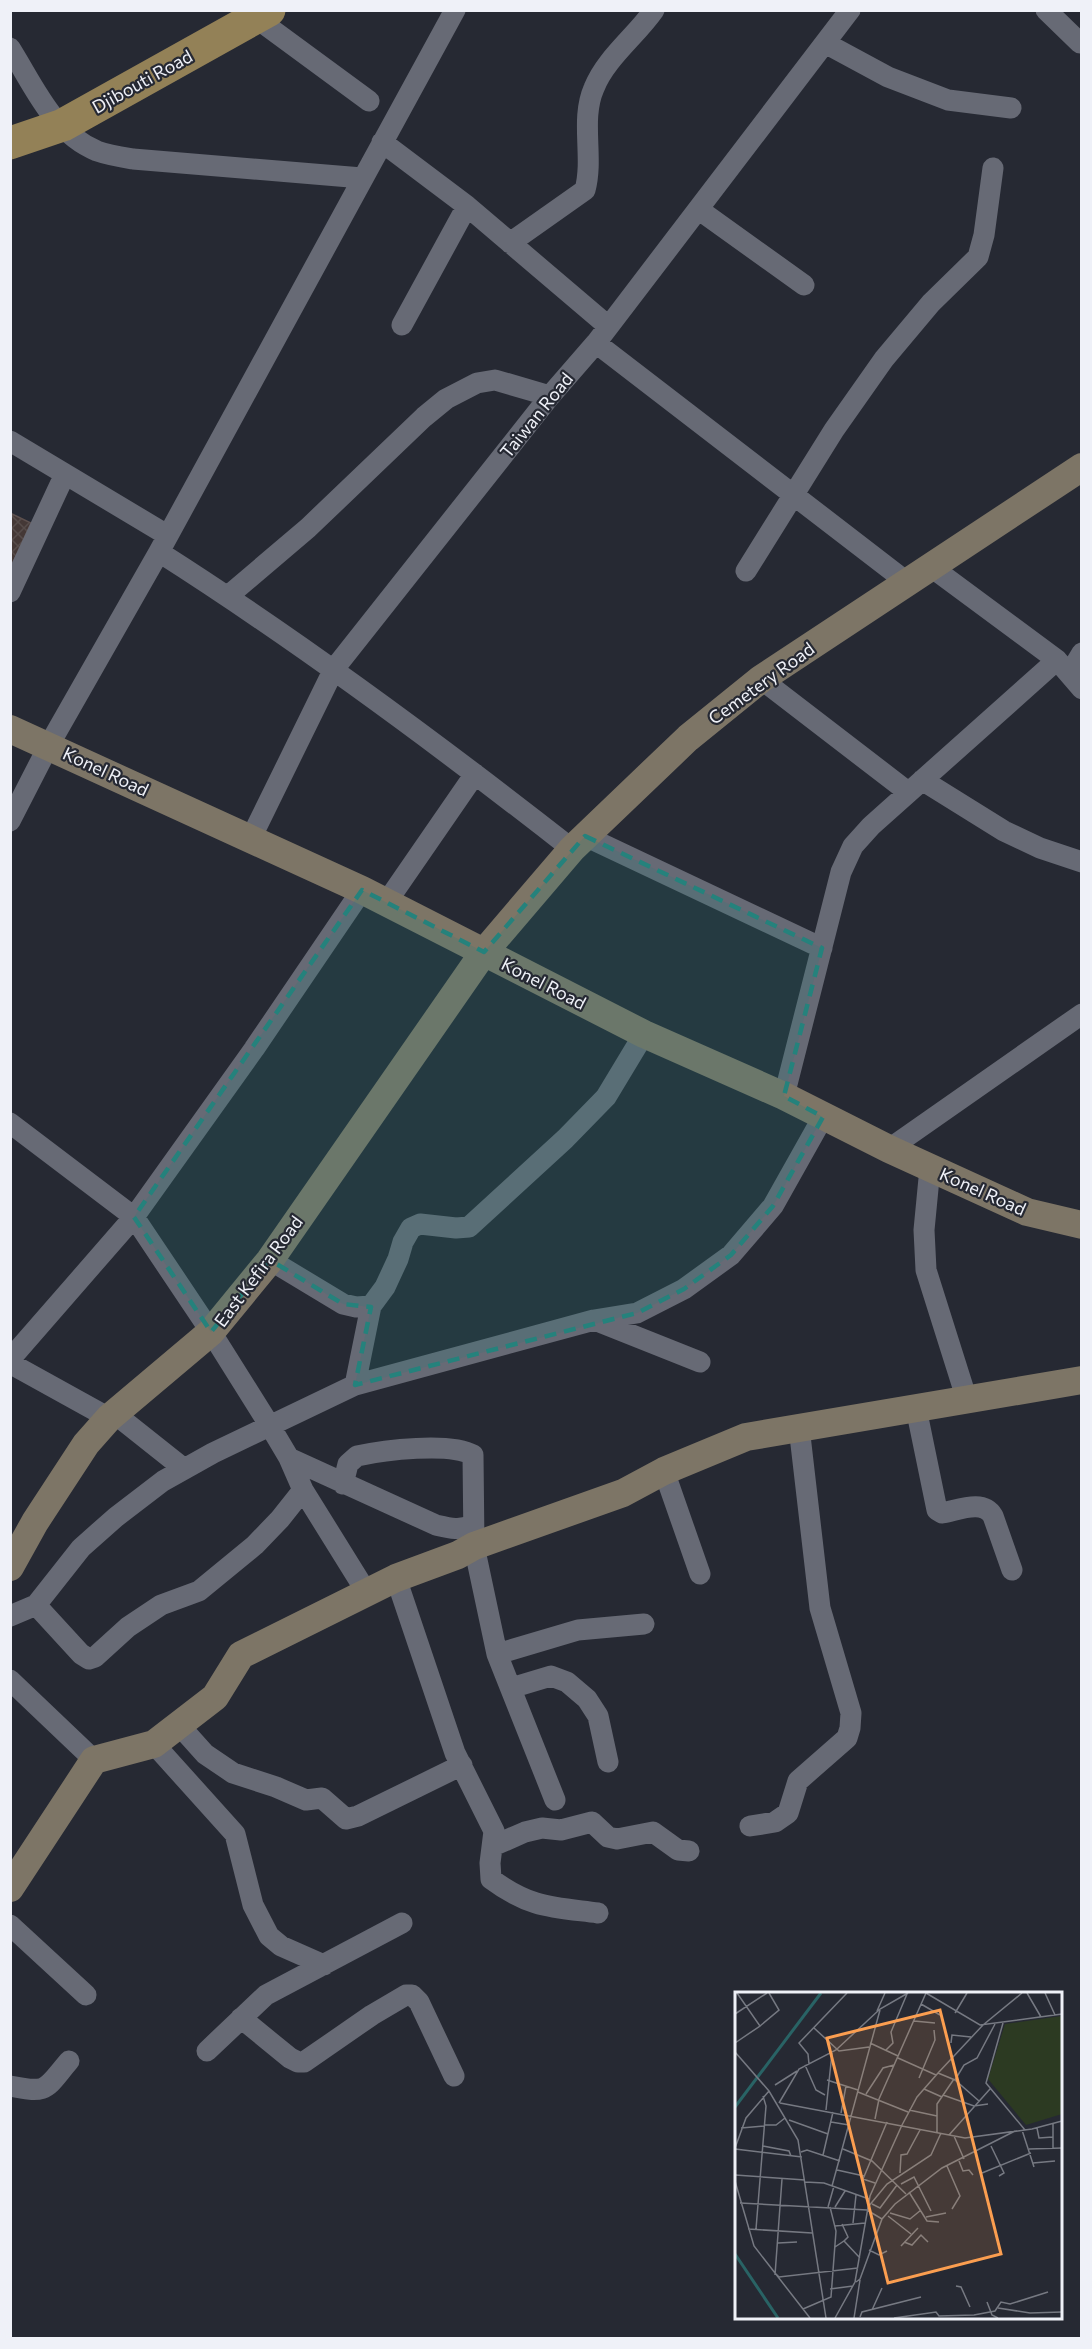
<svg xmlns="http://www.w3.org/2000/svg" width="1092" height="2349" font-family="Commissioner,sans-serif">
  <style>
    .building { fill: url(#building-cross-hatch); stroke: #5d504e; stroke-width: 1.5 }
    .lines { fill: none; stroke-linecap: round; stroke-linejoin: round }
    .street { stroke: #676a75; stroke-width: 21 }
    .secondary { stroke: #7d7566; stroke-width: 28 }
    .primary { stroke: #938157; stroke-width: 33 }
    .marked { fill: #25827c; fill-opacity: 0.2; stroke: #25827c; stroke-width: 4.5; stroke-dasharray: 12 8; stroke-linejoin: round }
    .labels { text-anchor: middle; dominant-baseline: central; stroke-width: 4.5; stroke-linejoin: round; paint-order: stroke }
    .street-label { font-size: 18px; fill: #eff1f8; stroke: #262933 }
    .inset-river { fill: none; stroke: #296365; stroke-width: 3 }
    .inset-road { fill: none; stroke: #767982; stroke-width: 1.5 }
    .view { fill: #fb9e50; fill-opacity: 0.15; stroke: #fb9e50; stroke-width: 3 }
    .inset-edge { fill: none; stroke: #eff1f8; stroke-width: 3 }
  </style>
  <defs>
    <pattern id="building-cross-hatch" width="8" height="8" patternUnits="userSpaceOnUse" patternTransform="scale(1.5)"><rect width="8" height="8" fill="#443836"/><path d="M0 0l8 8M0 8l8-8" fill="none" stroke="#564c4a"/></pattern>
  </defs>
  <rect width="100%" height="100%" fill="#262933"/>
  <path class="building" d="M 10,513 L 31,523 L 10,569 Z"/>
  <g class="lines">
    <path class="street" d="M 1046,10 L 1080,43
      M 256,18 L 369,101
      M 825,43 L 888,77 L 948,100 L 1011,108
      M 10,48 C 34,86 53,133 97,151 C 108,155 121,157 133,159 L 362,178
      M 382,142 L 467,206 L 608,326
      M 698,209 L 804,285
      M 510,243 L 585,190 C 594,157 580,120 594,88 C 606,58 636,36 654,10
      M 402,325 L 467,206
      M 596,343 L 908,583
      M 10,441 L 167,535
      M 159,552 C 302,643 438,744 572,849
      M 930,566 L 1057,660 L 1082,689
      M 746,571 L 834,430 L 884,359 L 931,303 L 978,257 L 984,235 L 993,168
      M 10,592 L 65,474
      M 228,596 L 308,528 L 424,417 L 446,399 L 477,383 L 495,380 L 550,396
      M 1070,673 L 1082,653
      M 761,679 L 908,792
      M 922,780 L 1004,831 L 1040,848 L 1082,862
      M 10,821 L 49,745 L 159,552 L 455,10
      M 585,836 L 822,948
      M 251,838 L 334,669 L 550,396 L 596,343 L 850,10
      M 386,903 L 475,774
      M 784,1096 L 841,872 L 853,846 L 871,826 L 1057,660
      M 10,1123 L 134,1217 L 211,1332 L 270,1426 L 289,1458 L 303,1490 L 367,1593
      M 889,1149 L 1082,1014
      M 930,1168 L 924,1230 L 926,1270 L 967,1400
      M 270,1260 L 343,1304 L 356,1307 L 371,1306
      M 597,1321 L 700,1362
      M 355,1385 L 371,1306 L 385,1287 L 398,1259 L 403,1242 L 411,1228 L 420,1224 L 456,1228 L 469,1227 L 565,1139 L 606,1097 L 644,1034
      M 916,1408 L 937,1510 L 942,1513 C 959,1510 983,1499 993,1516 L 1012,1570
      M 115,1414 L 183,1468
      M 109,1418 L 15,1366 L 12,1363 L 12,1357 L 134,1217 L 254,1049 L 362,890
      M 289,1458 L 436,1525 C 449,1528 460,1531 472,1525
      M 664,1471 L 700,1574
      M 343,1484 L 348,1464 L 357,1456 C 384,1450 450,1442 473,1455 L 474,1546 L 497,1654 L 555,1800
      M 396,1578 L 455,1753 L 494,1831 L 490,1863 L 491,1879 C 530,1908 552,1907 598,1913
      M 36,1605 L 81,1654 L 89,1659 L 95,1657 L 128,1627 L 161,1605 L 199,1591 L 255,1545 L 280,1519 L 303,1490
      M 10,1616 L 36,1605 L 81,1548 L 116,1517 L 163,1481 L 213,1453 L 355,1385 L 594,1320 L 637,1313 L 684,1289 L 731,1255 L 773,1206 L 823,1117
      M 497,1654 L 578,1630 L 644,1624
      M 10,1680 L 94,1760
      M 511,1688 L 551,1676 L 567,1682 L 587,1699 L 598,1716 L 608,1762
      M 179,1725 L 205,1754 L 233,1773 L 276,1787 L 306,1800 L 322,1798 L 346,1819 L 358,1816 L 462,1765
      M 154,1744 L 235,1834 L 253,1905 L 269,1936 L 281,1946 L 324,1965
      M 750,1826 L 775,1822 L 788,1813 L 798,1781 L 847,1738 L 850,1728 L 851,1713 L 820,1608 L 799,1427
      M 493,1846 L 525,1832 L 542,1828 L 561,1830 L 592,1822 L 608,1837 L 617,1839 L 653,1832 L 678,1850 L 689,1851
      M 10,1925 L 86,1995
      M 241,2018 L 290,2058 L 298,2062 L 304,2062 L 372,2015 L 406,1995 L 412,1995 L 419,2002 L 454,2076
      M 207,2051 L 266,1995 L 402,1923
      M 10,2086 C 49,2094 45,2089 69,2061"/>
    <path class="secondary" d="M 10,729 L 362,890 L 644,1034 L 784,1096 L 889,1149 L 1027,1212 L 1082,1225
      M 10,1567 L 35,1522 L 86,1444 L 109,1418 L 211,1332 L 270,1260 L 484,952 L 572,849 L 688,738 L 761,679 L 1082,467
      M 10,1888 L 94,1760 L 154,1744 L 215,1697 L 241,1655 L 396,1578 L 458,1555 L 474,1546 L 623,1493 L 664,1471 L 746,1437 L 1082,1380"/>
    <path class="primary" d="M 10,143 L 63,125 L 269,10"/>
  </g>
  <path class="marked" d="M 585,836 L 822,948 L 784,1096 L 823,1117 L 773,1206 L 731,1255 L 684,1289 L 637,1313 L 355,1385 L 371,1307 L 343,1304 L 270,1260 L 211,1332 L 134,1217 L 362,890 L 484,952 Z"/>
  <g class="labels">
    <g class="street-label">
      <text transform="translate(142 81) rotate(-29)">Djibouti Road</text>
      <text transform="translate(536 415) rotate(-51)">Taiwan Road</text>
      <text transform="translate(761 683) rotate(-36)">Cemetery Road</text>
      <text transform="translate(106 771) rotate(25)">Konel Road</text>
      <text transform="translate(544 983) rotate(27)">Konel Road</text>
      <text transform="translate(983 1191) rotate(24)">Konel Road</text>
      <text transform="translate(258 1271) rotate(-53)">East Kefira Road</text>
    </g>
  </g>
  <g transform="translate(735 1992)">
    <rect width="327" height="327" fill="#262933"/>
    <path d="M 327,24 L 327,122 L 291,133 L 253,87 L 270,32 Z" fill="#2c3a22"/>
    <path class="inset-river" d="M 0,115 L 86,1M 0,262 L 43,326"/>
    <path class="inset-road" d="M 191,1 L 245,33 L 327,22M 292,1 L 306,25M 310,1 L 320,23M 186,12 L 205,23M 142,19 L 150,1M 220,21 L 232,1M 0,22 L 32,1M 179,29 L 200,31M 268,31 L 251,91 L 290,138M 25,34 L 44,18 L 34,1M 79,36 L 104,59 L 134,55M 0,51 L 25,34 L 2,1M 135,51 L 163,64M 216,51 L 217,43 L 236,45M 151,58 L 158,51 L 156,40 L 172,2M 0,60 L 34,99 L 63,148 L 91,326M 163,66 L 201,83M 74,72 L 73,62 L 64,51 L 112,1M 70,73 L 81,98 L 90,103M 203,81 L 220,88 L 244,109M 184,86 L 200,48 L 199,38M 92,88 L 123,98M 220,88 L 229,73 L 242,66 L 260,32M 40,93 L 62,79M 189,97 L 207,105M 123,100 L 173,120M 131,102 L 148,76 L 159,73M 208,103 L 239,114 L 253,112M 44,111 L 64,77 L 101,58 L 145,17 L 173,1M 45,111 L 230,146 L 297,137 L 327,129M 91,118 L 97,61M 174,118 L 202,124M 106,121 L 111,94M 140,127 L 144,107 L 191,1M 54,128 L 93,142M 96,130 L 114,133M 318,132 L 318,156M 29,133 L 41,133 L 50,126M 167,133 L 182,105 L 203,81 L 248,33 L 287,1M 6,136 L 29,134M 302,136 L 304,146 L 318,145M 287,138 L 299,175M 202,140 L 202,112 L 219,87M 214,143 L 255,97M 219,144 L 229,167M 28,154 L 54,159 L 56,164M 256,154 L 269,181 L 264,184M 0,156 L 11,126 L 34,99M 0,157 L 67,165M 108,157 L 137,169 L 171,202M 294,157 L 327,156M 66,160 L 72,158 L 105,169M 88,163 L 98,120M 224,169 L 228,179 L 234,178 L 238,183M 298,171 L 320,169M 212,174 L 225,204 L 217,217M 102,178 L 129,184M 165,181 L 166,163 L 172,162 L 185,138M 247,181 L 296,161M 0,183 L 70,188M 0,189 L 19,254 L 75,326M 70,190 L 89,191 L 134,207M 140,191 L 128,187 L 152,130M 166,192 L 179,185 L 196,219M 97,194 L 145,18M 174,200 L 192,229 L 204,230M 5,211 L 132,218 L 147,227M 137,212 L 145,216 L 162,193M 93,215 L 99,194M 100,215 L 110,199M 133,215 L 152,192 L 196,163 L 206,141M 155,221 L 175,227 L 186,218M 153,224 L 176,242M 191,225 L 211,221M 118,231 L 121,203M 107,232 L 113,245 L 109,249M 100,234 L 130,231M 13,237 L 77,241M 21,237 L 31,114 L 28,104M 169,250 L 177,253 L 186,243 L 193,250M 43,251 L 62,250M 166,254 L 183,236M 100,255 L 109,249 L 125,266M 134,258 L 144,263 L 152,259M 41,282 L 44,285 L 123,276M 40,283 L 47,187M 121,290 L 125,287 L 147,227 L 160,212 L 207,176 L 280,139M 221,294 L 226,295 L 235,315M 95,297 L 118,294M 252,310 L 257,323 L 263,326M 263,316 L 295,321 L 327,320M 68,317 L 96,305 L 101,239 L 95,215M 137,318 L 147,296M 125,325 L 127,320 L 186,305M 100,326 L 120,290 L 135,204 L 167,133M 119,326 L 125,288M 159,326 L 201,320 L 204,324 L 239,323 L 260,319 L 266,310 L 275,312 L 313,300"/>
    <path class="view" d="M 205,18 L 266,262 L 153,291 L 92,46 Z"/>
    <rect width="327" height="327" class="inset-edge"/>
  </g>
  <rect width="1092" height="2349" fill="none" stroke="#eff1f8" stroke-width="24"/>
</svg>
